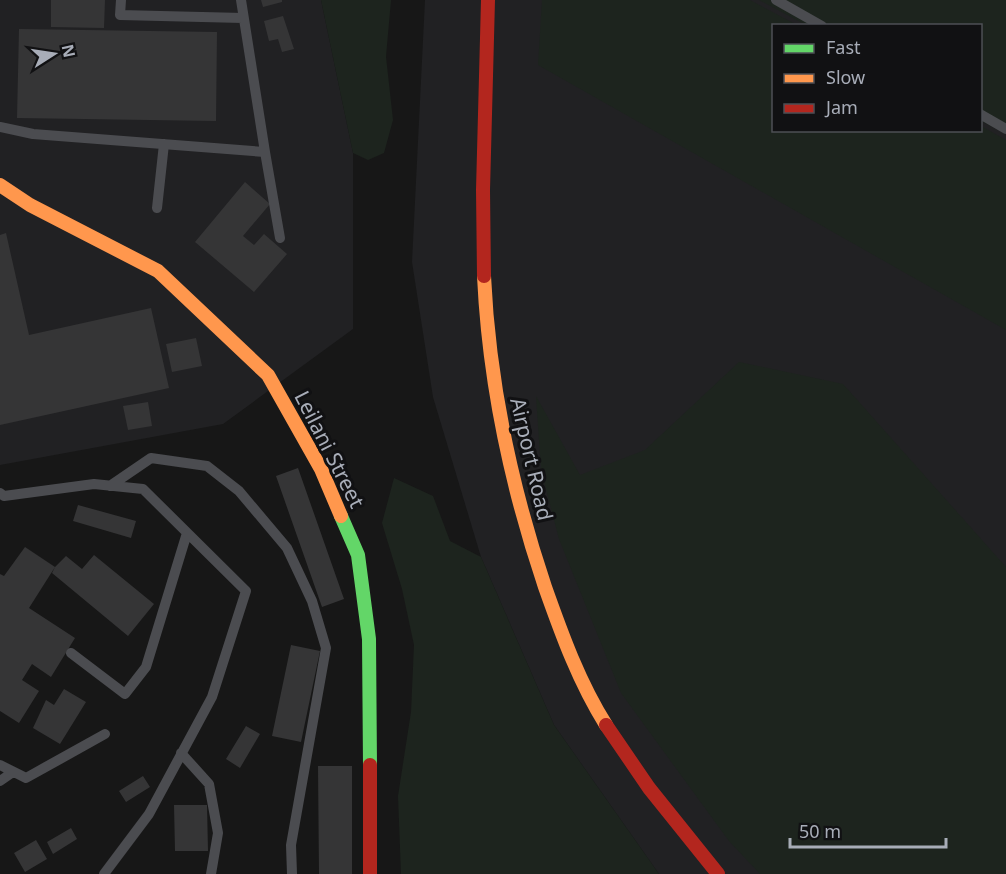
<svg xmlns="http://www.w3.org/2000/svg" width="1006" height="874" font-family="'Noto Sans',sans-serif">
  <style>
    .built { fill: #212123; fill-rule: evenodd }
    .green { fill: #1d241e }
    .building { fill: #353536 }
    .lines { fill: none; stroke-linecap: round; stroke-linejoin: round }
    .lane { stroke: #4b4c50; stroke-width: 10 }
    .fast { stroke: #63d668; stroke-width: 14 }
    .slow { stroke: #ff974d; stroke-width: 14 }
    .jam { stroke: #b3261e; stroke-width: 14 }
    .labels { text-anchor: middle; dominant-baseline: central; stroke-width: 6; stroke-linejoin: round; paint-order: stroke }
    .street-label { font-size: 21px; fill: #a8adb8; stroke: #111113 }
  </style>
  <rect width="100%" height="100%" fill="#171717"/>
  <path class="built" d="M 0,0 L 321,0 L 353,153 L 353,329 L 223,424 L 0,465 Z
    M 425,0 L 1006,0 L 1006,874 L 659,874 L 554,725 L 481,557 L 433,397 L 412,262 ZM 774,26 L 980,26 L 980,130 L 774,130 Z"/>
  <path class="green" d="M 321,0 L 391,0 L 386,57 L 393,120 L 384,153 L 368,160 L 353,153 Z
    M 542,0 L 750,0 L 797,25 L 774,26 L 774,130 L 980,130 L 981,126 L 1006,140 L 1006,330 L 538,65 Z
    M 759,0 L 1006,0 L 1006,134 L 981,121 L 980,26 L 806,25 Z
    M 739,362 L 843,384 L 1006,567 L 1006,874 L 760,874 L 729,841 L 621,693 L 559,539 L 541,470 L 536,396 L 580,475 L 645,450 Z
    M 394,478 L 433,496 L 450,541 L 481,557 L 554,725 L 659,874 L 401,874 L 398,796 L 411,712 L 414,645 L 402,589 L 382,523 Z"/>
  <path class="building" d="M 51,0 L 105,0 L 104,28 L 51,27 Z
    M 261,0 L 282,0 L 282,2 L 263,7 Z
    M 283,16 L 294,49 L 282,52 L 278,39 L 269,41 L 264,21 Z
    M 19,29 L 217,32 L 216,121 L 17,118 Z
    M 245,182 L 270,204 L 243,236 L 254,245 L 264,234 L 287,254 L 254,292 L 195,242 Z
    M 6,233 L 29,335 L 151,308 L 169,388 L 0,425 L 0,235 Z
    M 196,338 L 202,366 L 172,372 L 166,344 Z
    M 148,402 L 152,426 L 128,430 L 123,406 Z
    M 298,468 L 344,599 L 322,607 L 276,476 Z
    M 78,505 L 136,521 L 131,538 L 73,521 Z
    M 25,547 L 55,567 L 66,556 L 82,569 L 94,555 L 154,604 L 128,636 L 52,573 L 55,567 L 29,608 L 75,638 L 51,677 L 32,664 L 22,680 L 39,691 L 19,723 L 0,711 L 0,574 L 4,576 Z
    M 291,645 L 320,651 L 301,742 L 272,736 Z
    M 64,689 L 86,702 L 60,744 L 33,728 L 46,700 L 54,705 Z
    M 246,726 L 260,734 L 240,768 L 226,759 Z
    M 318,766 L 352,766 L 352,874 L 319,874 Z
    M 143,776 L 150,787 L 126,802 L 119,791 Z
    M 174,805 L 207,805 L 208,851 L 175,851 Z
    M 71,828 L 77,839 L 53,854 L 47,842 Z
    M 36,840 L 47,859 L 25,872 L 14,853 Z"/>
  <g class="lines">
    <path class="lane" d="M 121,0 L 120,15 L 243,18
      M 776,0 L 822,26
      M 980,114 L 1006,129
      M 0,127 L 33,134 L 265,152 L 241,0
      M 265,152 L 280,238
      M 157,208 L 164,144
      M 110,486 L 151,458 L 207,466 L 239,491 L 287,548 L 312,601 L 326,648 L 291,845 L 292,874
      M 0,493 L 4,496 L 94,484 L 143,489 L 246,591 L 212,697 L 149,814 L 104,874
      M 71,653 L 125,694 L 146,667 L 187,533
      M 181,753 L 209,784 L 218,833 L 211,874
      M 0,765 L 26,778 L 105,734
      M 0,781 L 13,772"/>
    <path class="fast" d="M 341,516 L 358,555 L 369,639 L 370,765"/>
    <path class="slow" d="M 0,185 L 30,205 L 158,271 L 268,375 L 321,469 L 341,516
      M 484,276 C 489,383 511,486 545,587 C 562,635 579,682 606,725"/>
    <path class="jam" d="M 484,276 L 483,190 L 488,0
      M 606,725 L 649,788 L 718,874
      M 370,765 L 370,874"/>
  </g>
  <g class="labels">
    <g class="street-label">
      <text transform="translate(330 449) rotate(63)">Leilani Street</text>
      <text transform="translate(532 459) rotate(77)">Airport Road</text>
    </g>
  </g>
  <rect x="772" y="24" width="210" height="108" fill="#111113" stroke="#4d4f55" stroke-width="1.5"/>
  <rect x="784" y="44" width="30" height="9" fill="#63d668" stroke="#4d4f55" stroke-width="1.5"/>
  <text x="826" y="54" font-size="18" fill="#a8adb8">Fast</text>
  <rect x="784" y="74" width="30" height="9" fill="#ff974d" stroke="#4d4f55" stroke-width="1.5"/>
  <text x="826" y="84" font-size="18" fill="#a8adb8">Slow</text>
  <rect x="784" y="104" width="30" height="9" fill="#b3261e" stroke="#4d4f55" stroke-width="1.5"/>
  <text x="826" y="114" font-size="18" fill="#a8adb8">Jam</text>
  <g transform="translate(54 54) rotate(78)" stroke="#111113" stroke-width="4.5" paint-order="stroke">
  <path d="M0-4.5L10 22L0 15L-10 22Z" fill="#a8adb8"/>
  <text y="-9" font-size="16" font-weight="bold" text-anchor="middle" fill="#a8adb8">N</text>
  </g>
  <path d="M790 838v9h156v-9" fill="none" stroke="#a8adb8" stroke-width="3"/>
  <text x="799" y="838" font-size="18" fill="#a8adb8" stroke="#111113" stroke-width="4.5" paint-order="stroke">50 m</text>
</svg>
